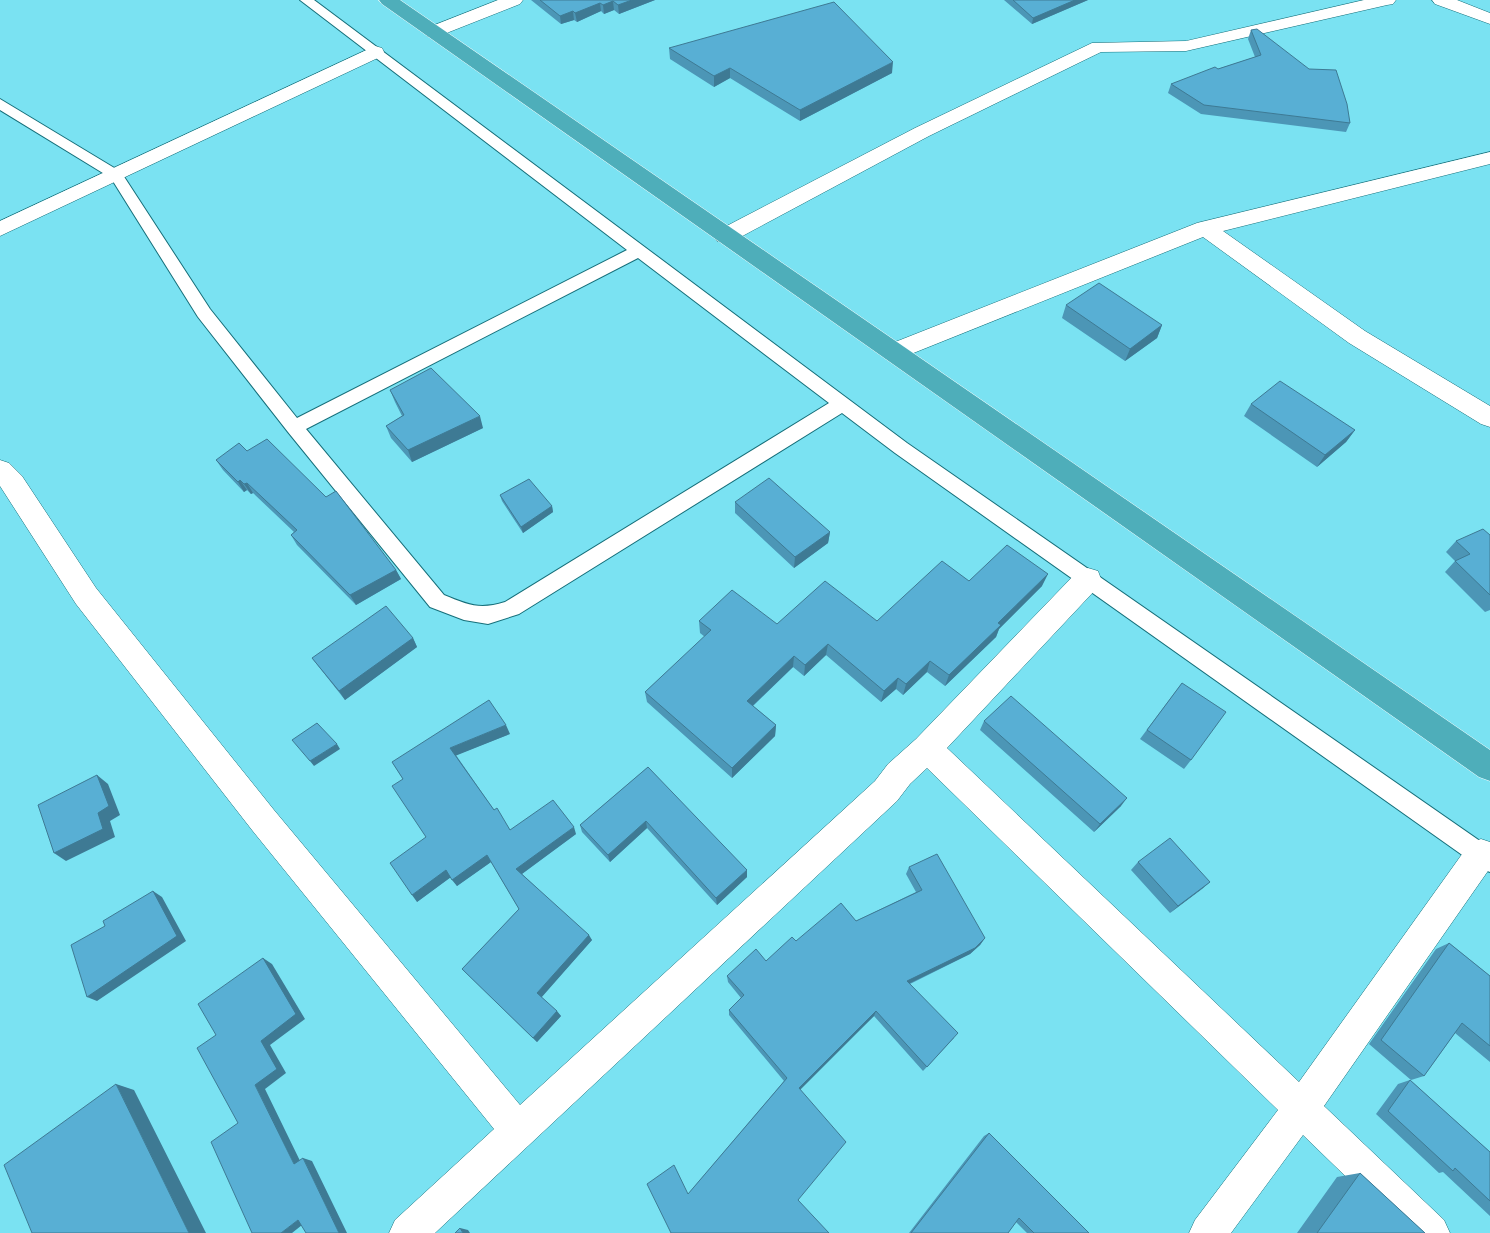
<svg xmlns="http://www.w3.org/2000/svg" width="1490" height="1233" font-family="Rubik,sans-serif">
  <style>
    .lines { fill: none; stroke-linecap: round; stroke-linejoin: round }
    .service-casing { stroke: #166f7a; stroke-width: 2 }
    .minor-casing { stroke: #166f7a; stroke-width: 1 }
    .trunk-casing { stroke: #fff; stroke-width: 1 }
    .service { fill: #fff; fill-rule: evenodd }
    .minor { fill: #fff; fill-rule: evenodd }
    .trunk { fill: #4eaeba; fill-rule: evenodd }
    .wall { fill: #4c96b6 }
    .shaded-wall { fill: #3e7a94 }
    .building { fill: #58afd4; stroke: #3e7a94 }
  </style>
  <rect width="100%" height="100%" fill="#7ae2f2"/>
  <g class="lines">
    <defs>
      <path id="service" d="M 300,0 L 314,0 L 907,443 L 1490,848 L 1490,872 L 1482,869 L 895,453 L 842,413 L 519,614 L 488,624 L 464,620 L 430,607 L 288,432 L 198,317 L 111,178 L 0,110 L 0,99 L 121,172 L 210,309 L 297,418 L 627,250 ZM 638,258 L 829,403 L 505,602 C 480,610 468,605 444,595 L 306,429 Z"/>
      <path id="minor" d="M 498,0 L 523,0 L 520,4 L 439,36 L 433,37 L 427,36 L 424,32 L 427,28 Z
        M 1364,0 L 1396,0 L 1393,4 L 1387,5 L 1186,51 L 1101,52 L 929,136 L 733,241 L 725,243 L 717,241 L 714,236 L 717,231 L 915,128 L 1092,43 L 1186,41 Z
        M 1432,0 L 1457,0 L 1490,13 L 1490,24 L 1435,4 Z
        M 375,46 L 382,48 L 384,52 L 382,56 L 0,236 L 0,221 Z
        M 1490,152 L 1490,164 L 1223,231 L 1365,331 L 1490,406 L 1490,427 L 1481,424 L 1349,343 L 1203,237 L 901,358 L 893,360 L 885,358 L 881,352 L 885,346 L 1197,223 Z
        M 0,460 L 9,463 L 22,476 L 96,588 L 274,810 L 520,1105 L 875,781 L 888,764 L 916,739 L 1078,571 L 1088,568 L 1098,571 L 1101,579 L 1098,587 L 947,748 L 1299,1082 L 1470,843 L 1481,839 L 1490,842 L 1490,868 L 1324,1106 L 1444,1220 L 1450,1233 L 1404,1233 L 1303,1135 L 1231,1233 L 1189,1233 L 1195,1220 L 1278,1110 L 927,768 L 910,784 L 897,801 L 435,1233 L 389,1233 L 395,1220 L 494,1129 L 252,830 L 76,604 L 0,486 Z"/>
      <path id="trunk" d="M 379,0 L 400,0 L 1490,750 L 1490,781 L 1479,777 L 382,4 Z"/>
    </defs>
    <use href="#service" class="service-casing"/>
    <use href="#minor" class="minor-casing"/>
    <use href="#trunk" class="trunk-casing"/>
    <use href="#service" class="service"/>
    <use href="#minor" class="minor"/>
    <use href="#trunk" class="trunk"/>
  </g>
  <path class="wall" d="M 531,0 L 655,0 L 619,14 L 614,10 L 604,14 L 601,11 L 577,22 L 574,20 L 561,24 Z
    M 1004,0 L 1088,0 L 1032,24 Z
    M 1251,30 L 1350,123 L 1346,132 L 1201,114 L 1168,93 L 1171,84 L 1255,57 L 1248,39 Z
    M 669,48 L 892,73 L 800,121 L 730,78 L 714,87 L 670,59 Z
    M 1066,305 L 1162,325 L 1157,338 L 1125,361 L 1062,318 Z
    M 390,390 L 483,428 L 412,462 L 391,438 L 386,426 L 402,416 L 395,402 Z
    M 1251,404 L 1355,430 L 1346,442 L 1317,467 L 1244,416 Z
    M 247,451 L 396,570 L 401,579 L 356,605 L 297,545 L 291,535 L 294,532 L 253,493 L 251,494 L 247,490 L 244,492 L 223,470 L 216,460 Z
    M 500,495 L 552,506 L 553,512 L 523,533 L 502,501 Z
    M 735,502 L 830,532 L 828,543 L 794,568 L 735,513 Z
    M 1490,535 L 1490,610 L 1485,612 L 1445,572 L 1455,561 L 1446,552 L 1456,541 Z
    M 969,581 L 1042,586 L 999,629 L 996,637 L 945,686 L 927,672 L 903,695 L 896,689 L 881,702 L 826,655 L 804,676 L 793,667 L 753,706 L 776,725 L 775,736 L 732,778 L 647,702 L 645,692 L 705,637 L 700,633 L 699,621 L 777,624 L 877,621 Z
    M 413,638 L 417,647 L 345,700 L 319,667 L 312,658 Z
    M 1182,683 L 1191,760 L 1184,769 L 1140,739 Z
    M 984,721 L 1121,806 L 1094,832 L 980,730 Z
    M 510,734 L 456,755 L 494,810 L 510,830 L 576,834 L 522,874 L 592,940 L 541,997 L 561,1016 L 537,1042 L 462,969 L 519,909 L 491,862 L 457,886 L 451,877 L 417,902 L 426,837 L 403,779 L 392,762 Z
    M 648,767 L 747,877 L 717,905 L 647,828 L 610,862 L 582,832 L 580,825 Z
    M 1138,862 L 1210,882 L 1170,913 L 1131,870 Z
    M 909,867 L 985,938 L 980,945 L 970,954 L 910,984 L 954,1038 L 923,1071 L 874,1016 L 689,1193 L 784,1081 L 729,1015 L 729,1010 L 741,998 L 728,982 L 727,976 L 766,961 L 796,941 L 856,921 L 916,892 L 906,874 Z
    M 1449,943 L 1490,976 L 1490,1062 L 1455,1033 L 1424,1076 L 1411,1080 L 1369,1044 L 1436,949 Z
    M 1410,1080 L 1490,1152 L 1490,1216 L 1443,1172 L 1439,1173 L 1376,1114 L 1398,1084 Z
    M 989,1133 L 1089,1233 L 1027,1233 L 1016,1222 L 1008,1233 L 909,1233 L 984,1136 Z
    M 1360,1173 L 1425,1233 L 1297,1233 L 1337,1177 Z"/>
  <path class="shaded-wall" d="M 632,0 L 655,0 L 619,14 L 618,5 Z
    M 1075,0 L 1088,0 L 1032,24 L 1033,18 Z
    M 613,1 L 614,10 L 604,14 L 603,5 Z
    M 600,3 L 601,11 L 577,22 L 575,13 Z
    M 573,11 L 574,20 L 561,24 L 560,16 Z
    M 893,62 L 892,73 L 800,121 L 800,110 Z
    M 730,68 L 730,78 L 714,87 L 714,76 Z
    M 1162,325 L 1157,338 L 1125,361 L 1130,349 Z
    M 480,416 L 483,428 L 412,462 L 408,450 Z
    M 1355,430 L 1346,442 L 1317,467 L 1325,455 Z
    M 240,480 L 247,490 L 244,492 L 238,482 Z
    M 247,483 L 253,493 L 251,494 L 244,484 Z
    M 552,506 L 553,512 L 523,533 L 521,527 Z
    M 830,532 L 828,543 L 794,568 L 795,557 Z
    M 396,570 L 401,579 L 356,605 L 350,595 Z
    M 1048,574 L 1042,586 L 999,629 L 996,637 L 945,686 L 949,675 L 998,623 Z
    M 413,638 L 417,647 L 345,700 L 339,691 Z
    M 828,644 L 826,655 L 804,676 L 805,665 Z
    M 794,656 L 793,667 L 747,711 L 747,701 Z
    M 930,661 L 927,672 L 903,695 L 906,684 Z
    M 898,678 L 896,689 L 881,702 L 884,691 Z
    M 506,725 L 510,734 L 455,756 L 450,748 Z
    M 776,725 L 775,736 L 732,778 L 732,768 Z
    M 337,744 L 340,749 L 314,766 L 310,761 Z
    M 97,775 L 108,784 L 120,815 L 110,821 L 115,837 L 66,861 L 54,853 L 98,813 Z
    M 1127,798 L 1121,806 L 1094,832 L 1100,824 Z
    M 646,821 L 647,828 L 610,862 L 608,855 Z
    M 574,827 L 576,834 L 519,876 L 516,869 Z
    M 487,855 L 491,862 L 457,886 L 452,880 Z
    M 446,870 L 451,877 L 417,902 L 412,895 Z
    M 747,870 L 747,877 L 717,905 L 716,898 Z
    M 1210,882 L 1202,889 L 1170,913 L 1178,906 Z
    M 153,891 L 162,897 L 186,941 L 97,1001 L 87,997 Z
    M 589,935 L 592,940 L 541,998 L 537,993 Z
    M 985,938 L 980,945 L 970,954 L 904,986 L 907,981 Z
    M 263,958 L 272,964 L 305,1019 L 270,1045 L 286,1073 L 265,1089 L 303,1167 L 294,1164 L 255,1085 Z
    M 557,1011 L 561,1016 L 537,1042 L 533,1038 Z
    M 876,1011 L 874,1016 L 798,1092 L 799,1088 Z
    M 116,1084 L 134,1090 L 206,1233 L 189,1233 Z
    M 303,1158 L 312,1161 L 347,1233 L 339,1233 Z
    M 298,1220 L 307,1221 L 292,1233 L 281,1233 Z
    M 460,1228 L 468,1230 L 470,1233 L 463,1233 Z"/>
  <path class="building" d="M 540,0 L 632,0 L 618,5 L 613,1 L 603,5 L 600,3 L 575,13 L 573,11 L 560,16 Z
    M 1013,0 L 1075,0 L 1033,18 Z
    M 834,2 L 893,62 L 800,110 L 730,68 L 714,76 L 669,48 Z
    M 1257,29 L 1309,69 L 1336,70 L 1347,104 L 1350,123 L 1204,105 L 1171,84 L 1215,67 L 1218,69 L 1261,55 L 1251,30 Z
    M 1099,283 L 1162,325 L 1130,349 L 1066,305 Z
    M 431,368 L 480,416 L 408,450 L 386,426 L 404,415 L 390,390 Z
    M 1280,381 L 1355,430 L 1325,455 L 1251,404 Z
    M 267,439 L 326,497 L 336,491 L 396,570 L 350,595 L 291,535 L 297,530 L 247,483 L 244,484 L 240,480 L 238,482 L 216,460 L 239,443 L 247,451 Z
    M 769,478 L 830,532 L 795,557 L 735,502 Z
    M 529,479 L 552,506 L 521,527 L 500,495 Z
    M 1483,529 L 1490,535 L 1490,595 L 1455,561 L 1470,554 L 1456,541 Z
    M 1007,545 L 1048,574 L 998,623 L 1001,625 L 949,675 L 930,661 L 906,684 L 898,678 L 884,691 L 828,644 L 805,665 L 794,656 L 747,701 L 776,725 L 732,768 L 645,692 L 711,630 L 699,621 L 732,590 L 777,624 L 825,581 L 877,621 L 942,561 L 969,581 Z
    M 386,606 L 413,638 L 339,691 L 312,658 Z
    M 1182,683 L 1226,712 L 1191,760 L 1147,730 Z
    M 1011,696 L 1127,798 L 1100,824 L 984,721 Z
    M 489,700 L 506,725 L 450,748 L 494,810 L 497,808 L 510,830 L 553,800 L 574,827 L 516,869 L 589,935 L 537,993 L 557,1011 L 533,1038 L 462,969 L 519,909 L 487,855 L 452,880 L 446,870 L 412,895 L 390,863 L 426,837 L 392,786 L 403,779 L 392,762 Z
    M 317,723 L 337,744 L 310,761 L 292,740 Z
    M 648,767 L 747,870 L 716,898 L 646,821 L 608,855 L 580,825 Z
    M 97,775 L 109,806 L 98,813 L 103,829 L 54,853 L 38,805 Z
    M 1170,838 L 1210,882 L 1178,906 L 1138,862 Z
    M 937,854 L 985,938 L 975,948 L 907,981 L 958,1033 L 927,1067 L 876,1011 L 799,1088 L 846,1142 L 798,1200 L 829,1233 L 671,1233 L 647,1184 L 674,1165 L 688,1194 L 787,1078 L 729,1010 L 744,995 L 727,976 L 756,949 L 766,961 L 792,937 L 796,941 L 841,903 L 856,921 L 922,890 L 909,867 Z
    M 153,891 L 177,936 L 87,997 L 71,945 L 105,926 L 103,921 Z
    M 1449,943 L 1490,976 L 1490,1046 L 1462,1023 L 1424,1076 L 1381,1040 Z
    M 263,958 L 296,1014 L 261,1041 L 277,1069 L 255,1085 L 294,1164 L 303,1158 L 339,1233 L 306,1233 L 298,1220 L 281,1233 L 252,1233 L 211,1142 L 238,1123 L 197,1048 L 216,1035 L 198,1004 Z
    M 1410,1080 L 1490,1152 L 1490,1201 L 1455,1168 L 1453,1171 L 1388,1111 Z
    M 116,1084 L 189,1233 L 32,1233 L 4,1165 Z
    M 989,1133 L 1089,1233 L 1034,1233 L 1019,1218 L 1008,1233 L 911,1233 Z
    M 1360,1173 L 1425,1233 L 1317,1233 Z
    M 460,1228 L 463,1233 L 455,1233 Z"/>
</svg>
